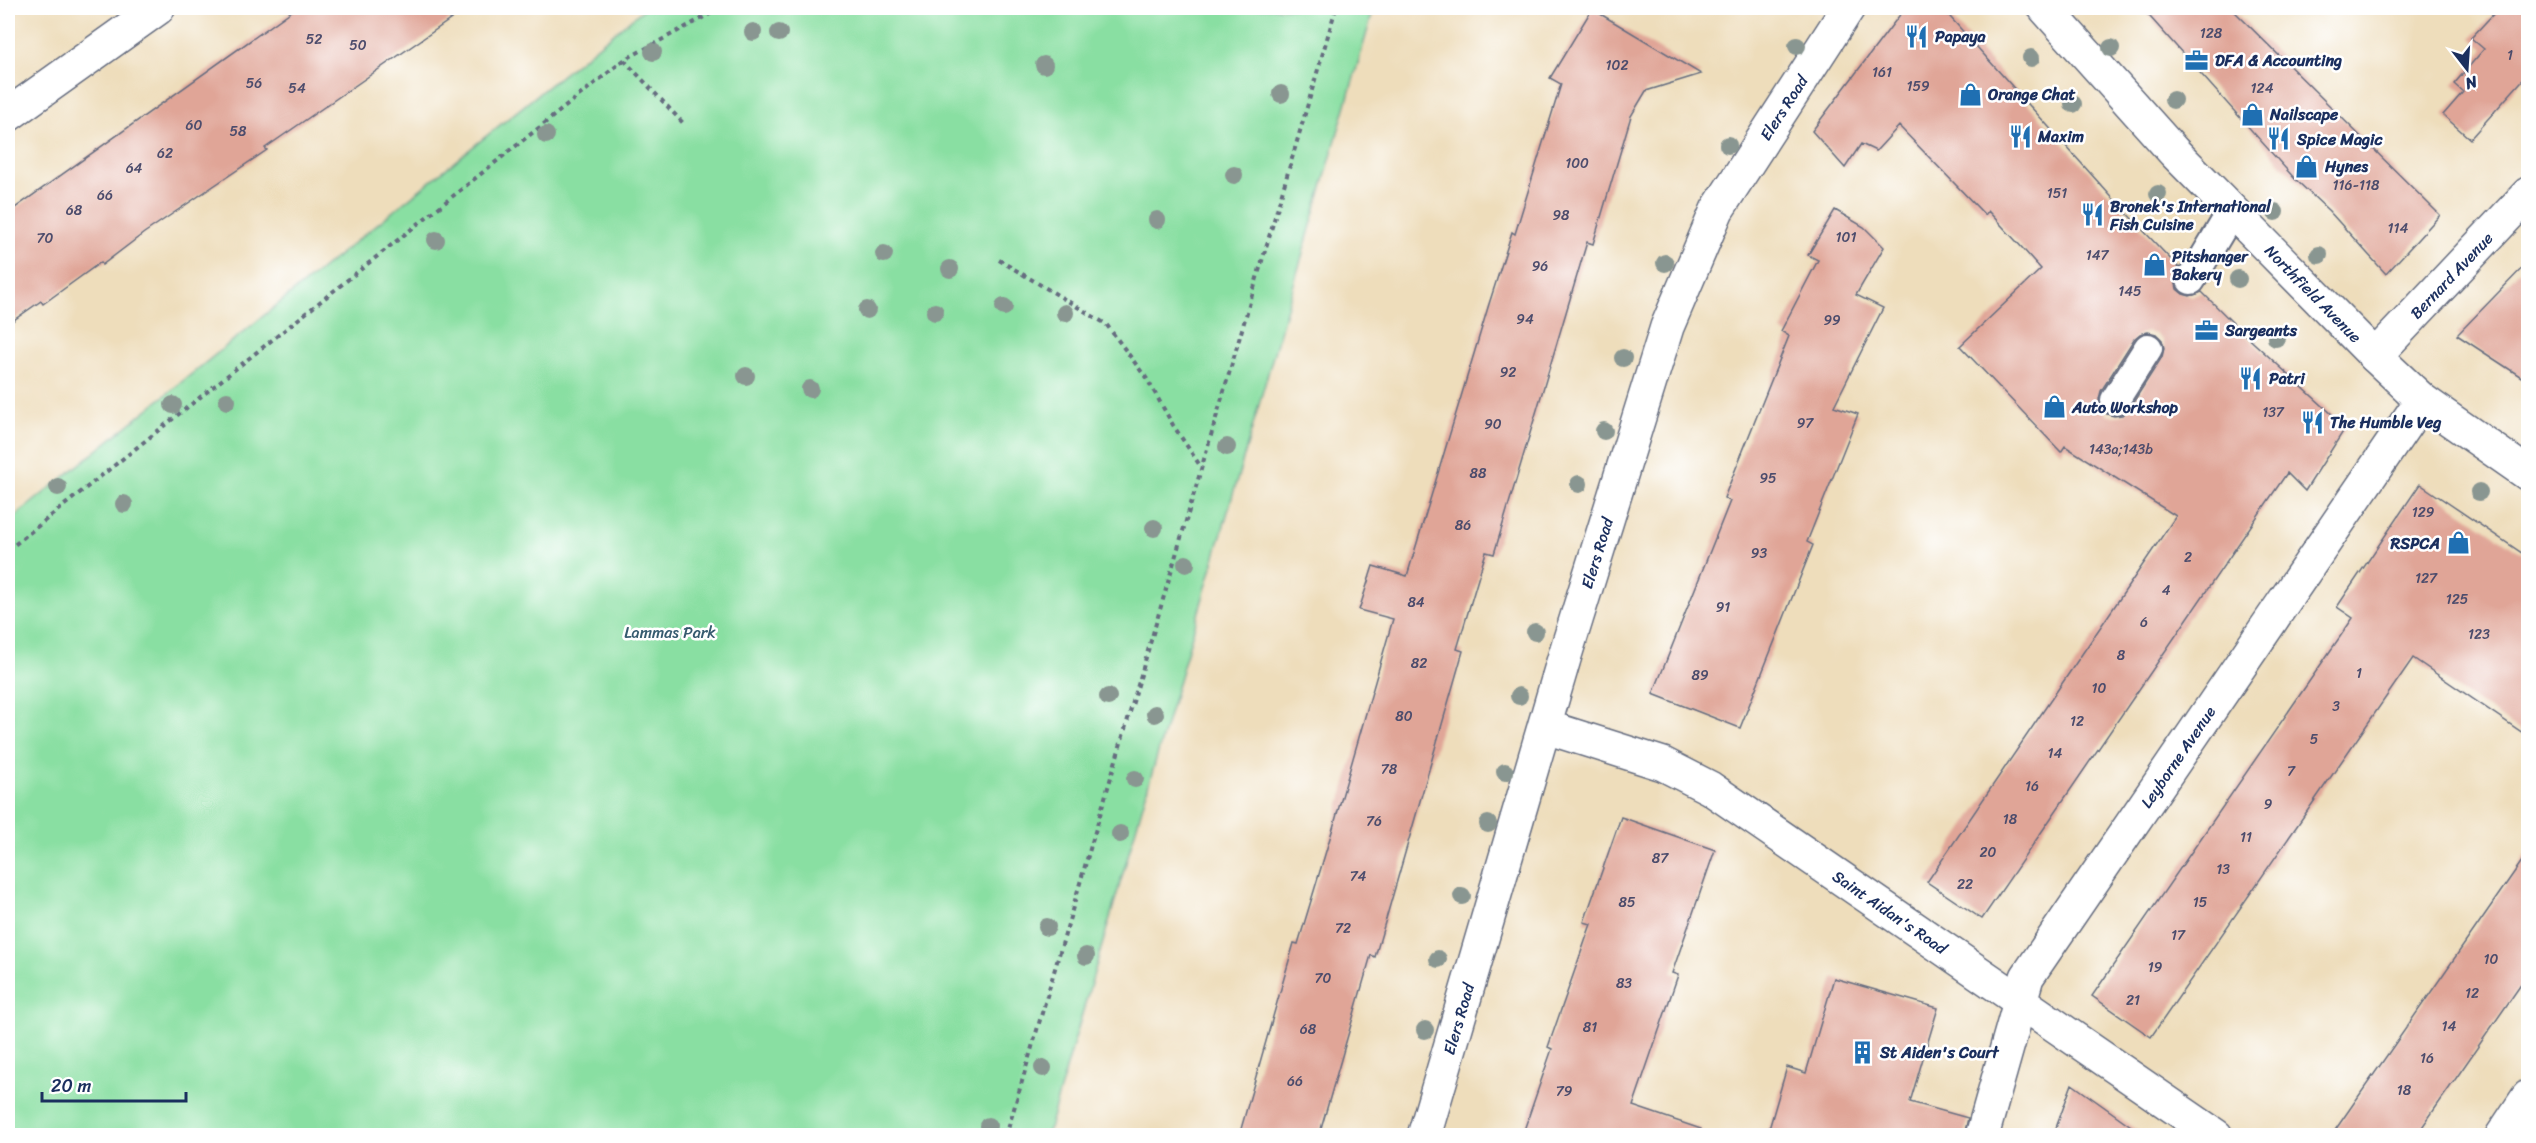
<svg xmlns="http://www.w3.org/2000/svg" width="2536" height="1143" font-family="Sriracha,sans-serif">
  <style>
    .green { fill: #89dfa2; stroke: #528780; stroke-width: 1.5 }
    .building { fill: #e0a597; fill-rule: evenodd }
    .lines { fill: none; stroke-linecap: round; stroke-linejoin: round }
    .service-casing { stroke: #656c7f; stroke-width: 32 }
    .minor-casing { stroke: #656c7f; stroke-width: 36 }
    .secondary-casing { stroke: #656c7f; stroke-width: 36 }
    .path { stroke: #656c7f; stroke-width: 4; stroke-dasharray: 4.5 4.5; stroke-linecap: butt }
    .service { stroke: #fff; stroke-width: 28 }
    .minor { stroke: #fff; stroke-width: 33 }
    .secondary { stroke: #fff; stroke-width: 33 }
    .tree { fill: #899691 }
    .labels { text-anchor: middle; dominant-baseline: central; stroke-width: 5; stroke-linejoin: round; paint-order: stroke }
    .number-label { font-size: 14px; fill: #4c4c6c }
    .poi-label { font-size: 16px; font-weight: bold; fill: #1b2f5e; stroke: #fff; text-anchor: start }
    .street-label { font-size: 16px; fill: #1b2f5e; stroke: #fff }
    .park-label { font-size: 16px; fill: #365b6f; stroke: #fff }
  </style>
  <rect width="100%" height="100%" fill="#fff"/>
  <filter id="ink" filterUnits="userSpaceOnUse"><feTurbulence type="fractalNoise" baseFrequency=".0167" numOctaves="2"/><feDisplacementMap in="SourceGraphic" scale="12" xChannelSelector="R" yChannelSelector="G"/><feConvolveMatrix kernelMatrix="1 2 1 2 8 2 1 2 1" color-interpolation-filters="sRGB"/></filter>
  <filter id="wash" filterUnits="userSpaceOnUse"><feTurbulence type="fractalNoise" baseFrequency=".008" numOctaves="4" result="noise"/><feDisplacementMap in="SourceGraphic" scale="24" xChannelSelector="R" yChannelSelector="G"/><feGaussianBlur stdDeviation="1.35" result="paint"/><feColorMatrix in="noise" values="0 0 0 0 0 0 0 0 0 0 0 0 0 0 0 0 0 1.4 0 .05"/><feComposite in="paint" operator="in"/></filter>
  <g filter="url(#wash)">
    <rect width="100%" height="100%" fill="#edb"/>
    <path class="green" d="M 645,8 L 1374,8 L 1047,1135 L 8,1135 L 8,522 Z"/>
    <g id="blocks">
      <path class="building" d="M 296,8 L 467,8 L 265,148 L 267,150 L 144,233 L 102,265 L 101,262 L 43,304 L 41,301 L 8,324 L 8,213 Z
        M 1905,8 L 1942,8 L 2117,203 L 2179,268 L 2175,279 L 2177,289 L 2183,294 L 2190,296 L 2202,292 L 2244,334 L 2346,427 L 2305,491 L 2287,473 L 1982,919 L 1927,882 L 2176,516 L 2065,446 L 2061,452 L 1960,346 L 2041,269 L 2016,241 L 1988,211 L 1985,215 L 1899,126 L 1876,151 L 1861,144 L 1845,168 L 1812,131 ZM 2148,332 L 2156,334 L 2162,340 L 2164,348 L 2162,357 L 2129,409 L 2122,415 L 2114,416 L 2107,414 L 2100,407 L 2099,399 L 2101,391 L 2134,339 L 2140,334 Z
        M 2142,8 L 2231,8 L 2440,215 L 2386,274 L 2329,211 L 2295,179 Z
        M 2499,8 L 2529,8 L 2529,73 L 2470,139 L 2443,115 L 2463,92 L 2454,84 L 2484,49 L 2471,38 Z
        M 1592,9 L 1701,74 L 1646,91 L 1631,116 L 1593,244 L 1587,242 L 1494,554 L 1486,552 L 1457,649 L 1463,651 L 1416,815 L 1375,957 L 1371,955 L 1319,1136 L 1239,1136 L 1294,943 L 1298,944 L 1333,828 L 1393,619 L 1359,610 L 1373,566 L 1407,576 L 1489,304 L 1512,232 L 1515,234 L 1561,84 L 1550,78 Z
        M 1835,210 L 1864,227 L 1884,247 L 1856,295 L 1883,308 L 1834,406 L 1858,414 L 1807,542 L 1813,545 L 1740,728 L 1653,694 L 1730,501 L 1724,498 L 1789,336 L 1781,331 L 1818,260 L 1808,255 Z
        M 2529,261 L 2529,382 L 2457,335 Z
        M 2420,484 L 2529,558 L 2529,737 L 2413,658 L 2151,1037 L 2092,996 L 2353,618 L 2337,607 Z
        M 1621,817 L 1715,850 L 1672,973 L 1678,975 L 1633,1106 L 1701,1129 L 1700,1136 L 1522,1136 L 1552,1049 L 1548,1047 L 1591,924 L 1584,922 Z
        M 2529,851 L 2529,973 L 2416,1136 L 2331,1136 Z
        M 1834,978 L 1938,1008 L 1910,1102 L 1968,1118 L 1964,1136 L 1767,1136 L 1787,1067 L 1806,1073 Z
        M 2072,1084 L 2145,1136 L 2053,1136 Z"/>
    </g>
  </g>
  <g filter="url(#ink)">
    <use href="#blocks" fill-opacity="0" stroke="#656c7f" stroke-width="1.5"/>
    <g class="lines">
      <defs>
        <path id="service" d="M 2191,280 L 2232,211
          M 2115,400 L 2148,348"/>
        <g id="minor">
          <path d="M 8,115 L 158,8"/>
          <path id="s1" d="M 2375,356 L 2528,194"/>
          <path id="s2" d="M 1546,727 L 1663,764 L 1710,788 L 2216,1136"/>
          <path id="s3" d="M 1424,1136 L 1566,652 L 1667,327 L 1717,210 L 1848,8"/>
          <path id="s4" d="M 1982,1136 L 2027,977 L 2422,400"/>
          <path d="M 2502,1136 L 2528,1097"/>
        </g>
        <g id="secondary">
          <path id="s5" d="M 2045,8 L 2174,152 L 2375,356 L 2422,400 L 2528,474"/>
        </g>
      </defs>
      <use href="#service" class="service-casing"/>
      <use href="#minor" class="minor-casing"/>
      <use href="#secondary" class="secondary-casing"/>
      <path class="path" d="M 624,60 L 683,123
        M 999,260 L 1106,324 L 1147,379 L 1173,425 L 1201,467
        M 8,550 L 624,60 L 721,8
        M 1006,1136 L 1336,8"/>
      <use href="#service" class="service"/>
      <use href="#minor" class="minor"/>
      <use href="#secondary" class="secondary"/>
    </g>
    <g class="tree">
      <circle cx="753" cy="32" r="9"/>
      <circle cx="779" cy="33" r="9"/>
      <circle cx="1797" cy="46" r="9"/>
      <circle cx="2111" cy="48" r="9"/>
      <circle cx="653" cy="52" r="9"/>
      <circle cx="2031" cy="58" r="9"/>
      <circle cx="1044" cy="65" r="9"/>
      <circle cx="1281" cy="94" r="9"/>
      <circle cx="2173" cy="100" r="9"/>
      <circle cx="2073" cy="104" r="9"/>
      <circle cx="546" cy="135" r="9"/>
      <circle cx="1728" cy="145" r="9"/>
      <circle cx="1234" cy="175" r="9"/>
      <circle cx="2158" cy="194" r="9"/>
      <circle cx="2275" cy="212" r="9"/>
      <circle cx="1157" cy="220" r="9"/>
      <circle cx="436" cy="240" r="9"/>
      <circle cx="884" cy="254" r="9"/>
      <circle cx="2319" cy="255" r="9"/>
      <circle cx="1665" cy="263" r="9"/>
      <circle cx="950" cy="269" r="9"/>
      <circle cx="2238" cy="279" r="9"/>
      <circle cx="1004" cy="307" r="9"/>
      <circle cx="867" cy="310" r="9"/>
      <circle cx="935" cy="312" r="9"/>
      <circle cx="1065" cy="313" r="9"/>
      <circle cx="2276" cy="338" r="9"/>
      <circle cx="1623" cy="358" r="9"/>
      <circle cx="746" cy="376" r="9"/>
      <circle cx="810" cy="389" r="9"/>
      <circle cx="227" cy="401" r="9"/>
      <circle cx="173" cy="405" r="9"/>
      <circle cx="1604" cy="431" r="9"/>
      <circle cx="1227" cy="447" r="9"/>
      <circle cx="1579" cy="484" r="9"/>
      <circle cx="58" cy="487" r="9"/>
      <circle cx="2479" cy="492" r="9"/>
      <circle cx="124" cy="504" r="9"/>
      <circle cx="1154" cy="528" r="9"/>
      <circle cx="1186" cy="564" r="9"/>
      <circle cx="1535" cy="632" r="9"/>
      <circle cx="1519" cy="696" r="9"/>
      <circle cx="1108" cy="697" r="9"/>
      <circle cx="1155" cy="714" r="9"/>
      <circle cx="1505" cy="772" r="9"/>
      <circle cx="1135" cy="779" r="9"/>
      <circle cx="1488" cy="824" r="9"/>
      <circle cx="1120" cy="834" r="9"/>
      <circle cx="1462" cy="896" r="9"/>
      <circle cx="1047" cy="927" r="9"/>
      <circle cx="1086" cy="956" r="9"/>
      <circle cx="1438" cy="959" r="9"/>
      <circle cx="1425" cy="1030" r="9"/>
      <circle cx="1043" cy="1068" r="9"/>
      <circle cx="988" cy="1126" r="9"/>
    </g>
  </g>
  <defs>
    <symbol id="restaurant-bare" viewBox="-9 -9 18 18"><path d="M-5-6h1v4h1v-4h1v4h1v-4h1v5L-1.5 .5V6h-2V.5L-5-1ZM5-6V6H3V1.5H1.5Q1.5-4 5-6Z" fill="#1f6fb2" stroke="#fff" stroke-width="2.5" paint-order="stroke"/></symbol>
    <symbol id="office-bare" viewBox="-9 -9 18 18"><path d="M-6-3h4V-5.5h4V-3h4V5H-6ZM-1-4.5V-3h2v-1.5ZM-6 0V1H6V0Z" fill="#1f6fb2" stroke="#fff" stroke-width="2.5" paint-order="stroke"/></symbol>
    <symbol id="shop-bare" viewBox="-9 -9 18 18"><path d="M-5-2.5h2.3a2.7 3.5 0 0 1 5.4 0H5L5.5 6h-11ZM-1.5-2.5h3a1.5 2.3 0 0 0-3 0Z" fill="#1f6fb2" stroke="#fff" stroke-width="2.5" paint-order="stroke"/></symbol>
    <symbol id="building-bare" viewBox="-9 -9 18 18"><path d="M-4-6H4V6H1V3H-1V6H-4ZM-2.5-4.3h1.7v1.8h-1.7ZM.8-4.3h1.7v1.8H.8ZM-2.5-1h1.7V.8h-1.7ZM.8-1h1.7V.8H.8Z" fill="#1f6fb2" stroke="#fff" stroke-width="2.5" paint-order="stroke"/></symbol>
  </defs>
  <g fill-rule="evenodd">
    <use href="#restaurant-bare" x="1900" y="20" width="33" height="33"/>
    <use href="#office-bare" x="2180" y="44" width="33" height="33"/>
    <use href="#shop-bare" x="1954" y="78" width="33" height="33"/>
    <use href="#shop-bare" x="2236" y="98" width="33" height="33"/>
    <use href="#restaurant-bare" x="2004" y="120" width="33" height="33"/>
    <use href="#restaurant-bare" x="2262" y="122" width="33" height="33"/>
    <use href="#shop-bare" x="2290" y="150" width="33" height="33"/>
    <use href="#restaurant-bare" x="2076" y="198" width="33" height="33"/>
    <use href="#shop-bare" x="2138" y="248" width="33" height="33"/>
    <use href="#office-bare" x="2190" y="314" width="33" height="33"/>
    <use href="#restaurant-bare" x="2234" y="362" width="33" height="33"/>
    <use href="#shop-bare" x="2038" y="390" width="33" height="33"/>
    <use href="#restaurant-bare" x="2296" y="406" width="33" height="33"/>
    <use href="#shop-bare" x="2442" y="526" width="33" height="33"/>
    <use href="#building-bare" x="1846" y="1036" width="33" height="33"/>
  </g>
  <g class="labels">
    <g class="number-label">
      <text x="2211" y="33">128</text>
      <text x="314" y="39">52</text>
      <text x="358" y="45">50</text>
      <text x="2510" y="55">1</text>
      <text x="1617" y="65">102</text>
      <text x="1882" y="72">161</text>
      <text x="254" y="83">56</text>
      <text x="1918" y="86">159</text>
      <text x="297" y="88">54</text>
      <text x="2262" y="88">124</text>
      <text x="194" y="125">60</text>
      <text x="238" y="131">58</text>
      <text x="165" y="153">62</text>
      <text x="1577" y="163">100</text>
      <text x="134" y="168">64</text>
      <text x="2356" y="185">116-118</text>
      <text x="2057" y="193">151</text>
      <text x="105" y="195">66</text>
      <text x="74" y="210">68</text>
      <text x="1561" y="215">98</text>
      <text x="2398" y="228">114</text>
      <text x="1846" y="237">101</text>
      <text x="45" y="238">70</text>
      <text x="2097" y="255">147</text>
      <text x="1540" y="266">96</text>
      <text x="2130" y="291">145</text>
      <text x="1525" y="319">94</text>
      <text x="1832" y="320">99</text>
      <text x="1508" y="372">92</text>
      <text x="2273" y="412">137</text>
      <text x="1805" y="423">97</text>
      <text x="1493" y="424">90</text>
      <text x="2121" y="449">143a;143b</text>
      <text x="1478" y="473">88</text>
      <text x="1768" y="478">95</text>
      <text x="2423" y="512">129</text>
      <text x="1463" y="525">86</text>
      <text x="1759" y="553">93</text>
      <text x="2188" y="557">2</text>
      <text x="2426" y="578">127</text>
      <text x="2166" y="590">4</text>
      <text x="2457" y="599">125</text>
      <text x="1416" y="602">84</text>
      <text x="1723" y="607">91</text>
      <text x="2144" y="622">6</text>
      <text x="2479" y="634">123</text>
      <text x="2121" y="655">8</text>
      <text x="1419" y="663">82</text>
      <text x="2359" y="673">1</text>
      <text x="1700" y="675">89</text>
      <text x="2099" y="688">10</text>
      <text x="2336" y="706">3</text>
      <text x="1404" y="716">80</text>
      <text x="2077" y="721">12</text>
      <text x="2314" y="739">5</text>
      <text x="2055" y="753">14</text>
      <text x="1389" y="769">78</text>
      <text x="2291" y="771">7</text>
      <text x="2032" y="786">16</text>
      <text x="2268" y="804">9</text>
      <text x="2010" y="819">18</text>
      <text x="1374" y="821">76</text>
      <text x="2246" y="837">11</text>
      <text x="1988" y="852">20</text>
      <text x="1660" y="858">87</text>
      <text x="2223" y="869">13</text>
      <text x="1358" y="876">74</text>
      <text x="1965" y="884">22</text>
      <text x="1627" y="902">85</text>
      <text x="2200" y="902">15</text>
      <text x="1343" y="928">72</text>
      <text x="2178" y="935">17</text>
      <text x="2491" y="959">10</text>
      <text x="2155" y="967">19</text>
      <text x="1323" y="978">70</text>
      <text x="1624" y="983">83</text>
      <text x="2472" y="993">12</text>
      <text x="2133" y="1000">21</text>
      <text x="2449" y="1026">14</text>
      <text x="1590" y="1027">81</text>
      <text x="1308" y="1029">68</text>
      <text x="2427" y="1058">16</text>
      <text x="1295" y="1081">66</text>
      <text x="2404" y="1090">18</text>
      <text x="1564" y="1091">79</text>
    </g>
    <g class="poi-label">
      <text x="1935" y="36">Papaya</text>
      <text x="2215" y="60">DFA &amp; Accounting</text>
      <text x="1988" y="94">Orange Chat</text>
      <text x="2270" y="114">Nailscape</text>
      <text x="2038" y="136">Maxim</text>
      <text x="2297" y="139">Spice Magic</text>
      <text x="2325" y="166">Hynes</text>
      <text x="2110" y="206">Bronek's International<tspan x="2110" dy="18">Fish Cuisine</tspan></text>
      <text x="2172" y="256">Pitshanger<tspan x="2172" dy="18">Bakery</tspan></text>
      <text x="2225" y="330">Sargeants</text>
      <text x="2269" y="378">Patri</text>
      <text x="2072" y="407">Auto Workshop</text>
      <text x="2330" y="422">The Humble Veg</text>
      <text x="2440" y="543" text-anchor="end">RSPCA</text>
      <text x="1880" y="1052">St Aiden's Court</text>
    </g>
    <g class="street-label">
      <text stroke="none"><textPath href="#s3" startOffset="1094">Elers Road</textPath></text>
      <text stroke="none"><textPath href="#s1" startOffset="111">Bernard Avenue</textPath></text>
      <text stroke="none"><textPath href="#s5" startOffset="392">Northfield Avenue</textPath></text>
      <text stroke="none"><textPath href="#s3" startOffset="608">Elers Road</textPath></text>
      <text stroke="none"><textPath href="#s4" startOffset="432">Leyborne Avenue</textPath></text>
      <text stroke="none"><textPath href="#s2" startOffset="394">Saint Aidan's Road</textPath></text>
      <text stroke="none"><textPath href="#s3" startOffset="122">Elers Road</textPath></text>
    </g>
    <g class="park-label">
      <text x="670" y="632">Lammas Park</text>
    </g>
  </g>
  <rect width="2536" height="1143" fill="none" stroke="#fff" stroke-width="30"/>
  <g transform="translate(2467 69) rotate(163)" stroke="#ffffff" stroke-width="4.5" paint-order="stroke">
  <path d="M0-4.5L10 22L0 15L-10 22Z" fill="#1b2f5e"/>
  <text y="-9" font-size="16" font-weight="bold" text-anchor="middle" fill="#1b2f5e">N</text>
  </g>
  <path d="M42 1092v9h144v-9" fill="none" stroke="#1b2f5e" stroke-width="3"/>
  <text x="51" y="1092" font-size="18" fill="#1b2f5e" stroke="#ffffff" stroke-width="4.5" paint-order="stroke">20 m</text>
</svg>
